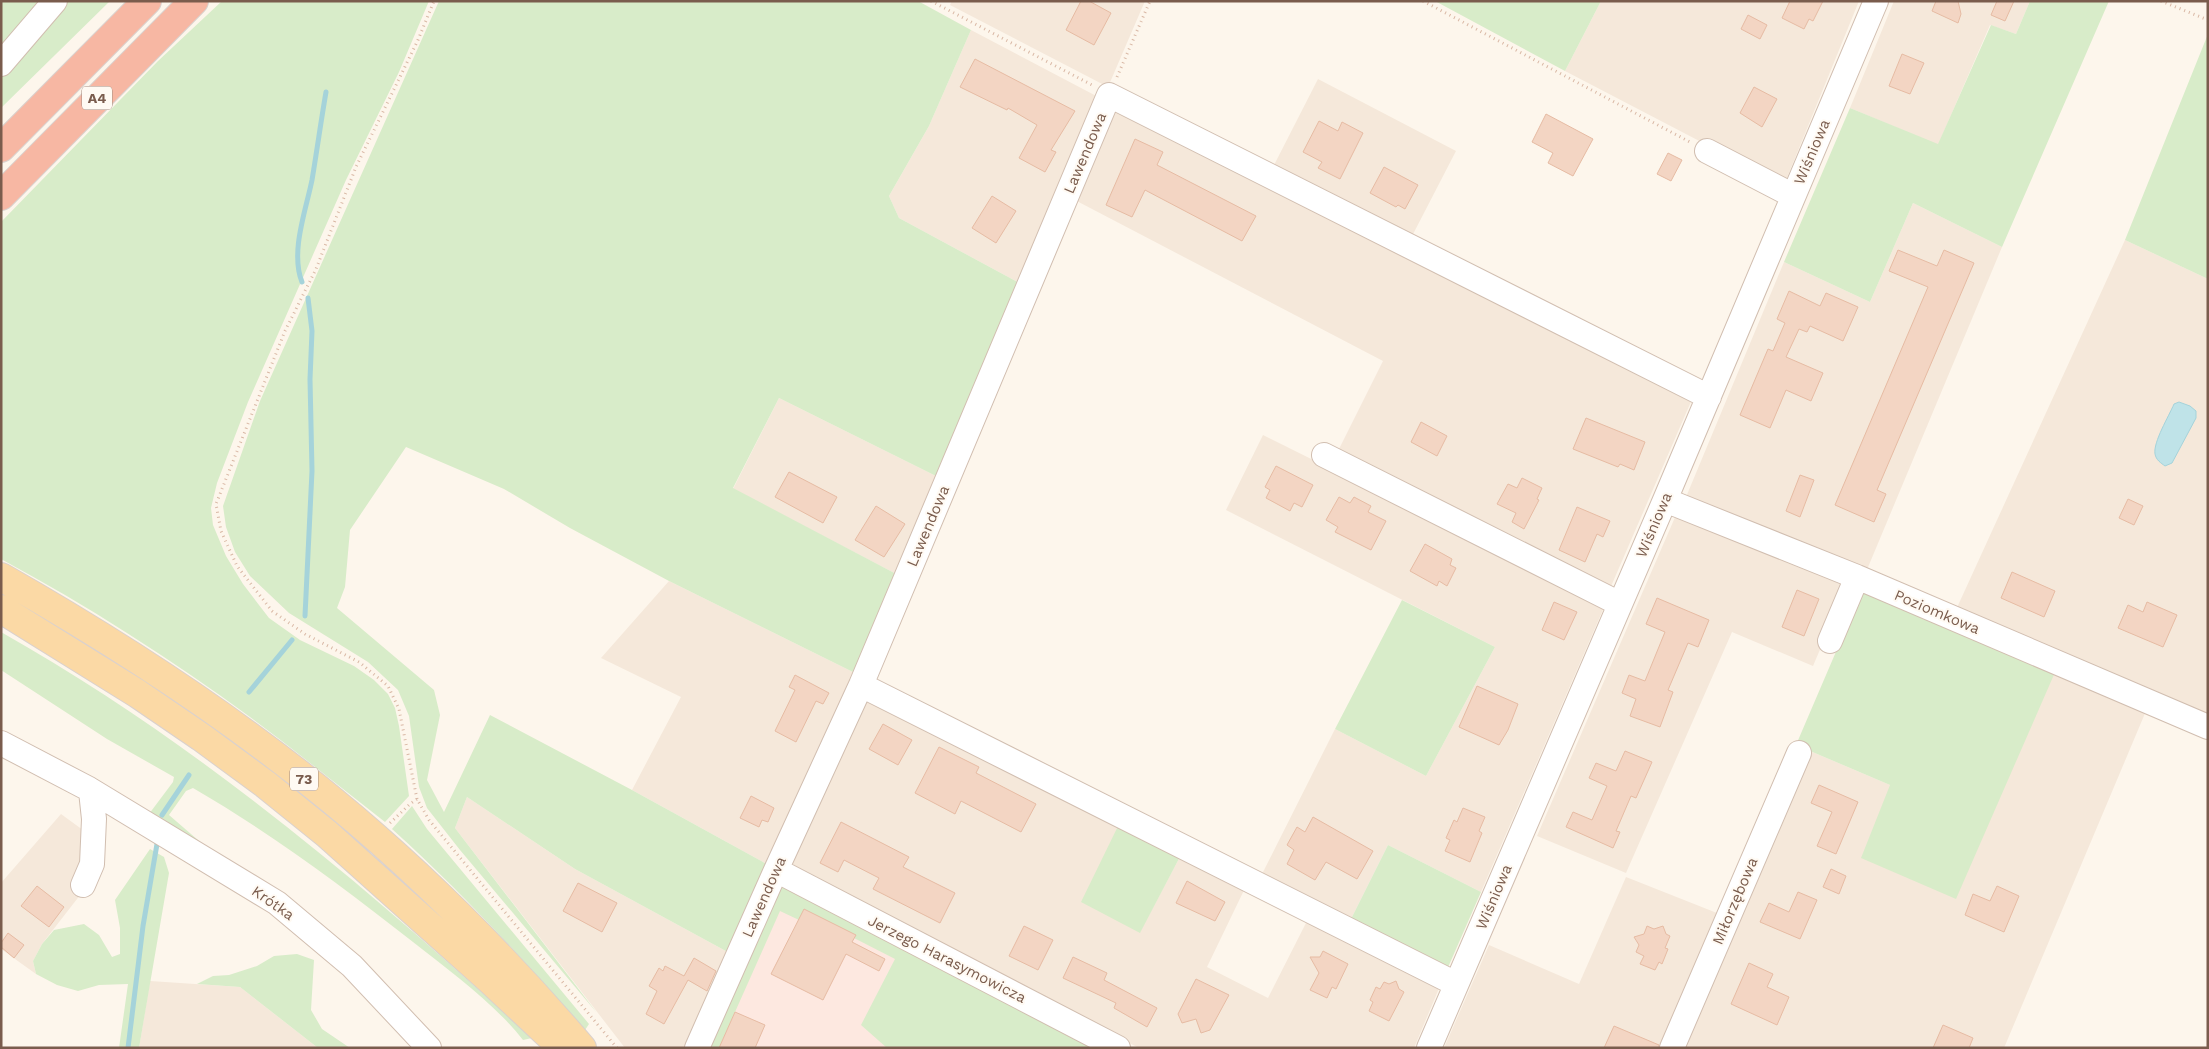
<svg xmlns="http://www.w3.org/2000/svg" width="2209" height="1049" font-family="'Work Sans',sans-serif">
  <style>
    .residential { fill: #f5e8da }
    .commercial { fill: #fde8e0 }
    .green { fill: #d8ecc9 }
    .water { fill: #bfe3e8; stroke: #a5d3da }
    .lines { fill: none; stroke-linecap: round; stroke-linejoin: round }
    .stream { stroke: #a5d3da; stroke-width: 5 }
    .building { fill: #f3d5c3; stroke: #e6bba3 }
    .minor-casing { stroke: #d1beb0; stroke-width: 26 }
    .major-casing { stroke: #dad1cd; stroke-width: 30 }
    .highway-casing { stroke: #dad1cd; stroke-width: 30 }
    .path { stroke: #d9b8a5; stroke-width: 3; stroke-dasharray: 1 4; stroke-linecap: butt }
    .minor { stroke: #fff; stroke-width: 24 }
    .major { stroke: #fbd9a5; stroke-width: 28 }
    .highway { stroke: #f7b7a3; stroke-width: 28 }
    .labels { text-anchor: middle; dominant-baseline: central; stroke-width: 4; stroke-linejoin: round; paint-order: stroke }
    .shield { fill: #fffaf3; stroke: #a28b7f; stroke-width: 1 }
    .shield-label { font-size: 14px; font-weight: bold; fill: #7a5c4d }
    .street-label { font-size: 15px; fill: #7a5c4d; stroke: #fffaf3 }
  </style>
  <rect width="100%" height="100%" fill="#fdf6ec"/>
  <path class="residential" d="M 952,1 L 1145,1 L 1108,87 L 950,5 Z
    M 1601,1 L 1859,1 L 1784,185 L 1565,71 Z
    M 1894,1 L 2030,1 L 2016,34 L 1990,25 L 1938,145 L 1850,108 Z
    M 971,30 L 1102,99 L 1023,285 L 899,218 L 889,196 L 929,126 Z
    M 1318,79 L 1456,151 L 1410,240 L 1272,169 Z
    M 1112,104 L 1693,397 L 1609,591 L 1339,449 L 1383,361 L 1071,198 Z
    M 1913,203 L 2002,247 L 1866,572 L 1686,497 L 1784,262 L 1870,302 Z
    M 2125,240 L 2208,279 L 2208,719 L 1955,612 Z
    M 779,398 L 942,479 L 900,576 L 733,489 Z
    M 1263,435 L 1605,605 L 1481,892 L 1388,845 L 1349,923 L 1260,878 L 1335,729 L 1426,776 L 1495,647 L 1226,510 Z
    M 1676,515 L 1839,581 L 1844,593 L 1813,666 L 1732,632 L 1626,873 L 1537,836 Z
    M 669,581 L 859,675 L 772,867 L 632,790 L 681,697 L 601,658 Z
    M 2056,670 L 2146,711 L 2004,1048 L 1444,1048 L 1489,945 L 1579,984 L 1626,877 L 1722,915 L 1796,745 L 1890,785 Z
    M 866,698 L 1121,820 L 1140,932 L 1183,851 L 1247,884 L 1207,967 L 1268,998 L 1308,919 L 1440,986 L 1414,1048 L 1139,1048 L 800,873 L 792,862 Z
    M 467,797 L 575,869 L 735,956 L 694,1048 L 625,1048 L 455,828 Z
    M 61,814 L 87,833 L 84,890 L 42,944 L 33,961 L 36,974 L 1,949 L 1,883 Z
    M 150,981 L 240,987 L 318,1048 L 139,1048 Z"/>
  <path class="commercial" d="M 777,881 L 912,945 L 971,1048 L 707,1048 Z"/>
  <path class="green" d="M 1,1 L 48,1 L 1,55 Z
    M 64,1 L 110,1 L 1,108 L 1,72 Z
    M 222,1 L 429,1 L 399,72 L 346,180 L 248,402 L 217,483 L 211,508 L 213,525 L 226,556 L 243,584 L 269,618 L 300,640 L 354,666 L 374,680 L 388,694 L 395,708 L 399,726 L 409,796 L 385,822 C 340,787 296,751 250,717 C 171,659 88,606 1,559 L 1,222 L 158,61 Z
    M 439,1 L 918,1 L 971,30 L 929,126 L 889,196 L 899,218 L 1023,285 L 942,479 L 779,398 L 733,488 L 900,576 L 859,675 L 669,581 L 570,528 L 504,489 L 406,447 L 350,530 L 345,587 L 337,608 L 434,690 L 440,715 L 427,780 L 444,812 L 490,715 L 632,790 L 772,867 L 735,956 L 575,869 L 467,797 L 455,828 L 597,1013 L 460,850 L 427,808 L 419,787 L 409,716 L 398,690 L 368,662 L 289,613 L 250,576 L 235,552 L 226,527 L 223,506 L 260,401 Z
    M 1435,1 L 1601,1 L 1565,71 Z
    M 2030,1 L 2109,1 L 2002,247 L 1913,203 L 1870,302 L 1784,262 L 1850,108 L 1938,144 L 1991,25 L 2016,34 Z
    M 2208,34 L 2208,279 L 2125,240 Z
    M 1862,591 L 2056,670 L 1956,899 L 1861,858 L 1890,785 L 1796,745 Z
    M 1402,600 L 1495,647 L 1426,776 L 1335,729 Z
    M 1,632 C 196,742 367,887 532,1038 L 523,1040 C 493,1002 451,972 413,942 C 343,887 271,833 193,788 L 186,791 L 169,815 L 206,847 L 149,814 L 173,782 L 174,777 L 107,739 L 1,670 Z
    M 412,806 L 427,829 L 589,1024 L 585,1030 C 523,959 461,891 392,829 Z
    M 1121,820 L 1183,851 L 1140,933 L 1081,902 Z
    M 1388,845 L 1481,892 L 1446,972 L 1349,923 Z
    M 150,849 L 164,857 L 169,873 L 139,1048 L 119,1048 L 128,984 L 99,985 L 78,991 L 57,985 L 36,974 L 33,961 L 42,944 L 54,930 L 84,924 L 99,935 L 112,957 L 120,954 L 120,928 L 115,900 Z
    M 777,881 L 1095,1048 L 887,1048 L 861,1025 L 895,959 L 854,938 L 855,935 L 804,909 L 799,920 L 780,911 L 719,1048 L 707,1048 Z
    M 297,954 L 314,960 L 311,1010 L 322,1029 L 350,1048 L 318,1048 L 240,987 L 197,984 L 213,976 L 229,975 L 257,966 L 274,956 Z"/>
  <path class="water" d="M 2179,402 L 2190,406 L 2196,411 L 2196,418 L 2172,463 L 2165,466 C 2161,463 2156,460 2155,454 C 2153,442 2169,416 2174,404 Z"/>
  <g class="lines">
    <path class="stream" d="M 302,282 C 290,252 306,210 312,180 C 317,150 321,121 326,92
      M 305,616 L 312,471 L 310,379 L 312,331 L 308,298
      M 249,692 L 292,640
      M 162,815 L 189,775
      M 128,1048 L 143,926 L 157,844"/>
  </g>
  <path class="building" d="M 1081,1 L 1089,1 L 1111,13 L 1094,45 L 1066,30 Z
    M 1790,1 L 1823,1 L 1813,21 L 1809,19 L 1804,29 L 1782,18 Z
    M 1936,1 L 1958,1 L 1961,14 L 1958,23 L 1932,11 Z
    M 1997,1 L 2014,1 L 2005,21 L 1991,15 Z
    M 1748,15 L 1767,25 L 1760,39 L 1741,29 Z
    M 1902,54 L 1924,63 L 1910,94 L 1889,86 Z
    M 975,59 L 1075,111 L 1051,150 L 1056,152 L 1045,172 L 1019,158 L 1037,125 L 1008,108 L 1007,110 L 960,87 Z
    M 1754,87 L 1777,99 L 1762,127 L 1740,113 Z
    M 1546,114 L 1593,139 L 1573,176 L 1548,163 L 1553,153 L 1532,142 Z
    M 1319,121 L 1338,131 L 1342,122 L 1363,133 L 1340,179 L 1318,168 L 1322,162 L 1303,152 Z
    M 1135,139 L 1163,152 L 1157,165 L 1256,216 L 1242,241 L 1145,190 L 1132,217 L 1106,205 Z
    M 1668,153 L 1682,160 L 1671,181 L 1657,174 Z
    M 1384,167 L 1418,185 L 1405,209 L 1398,205 L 1396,207 L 1370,193 Z
    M 992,196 L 1016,211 L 996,243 L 972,228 Z
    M 1898,250 L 1937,266 L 1944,250 L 1974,263 L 1877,490 L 1886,494 L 1874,522 L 1835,505 L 1928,287 L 1889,271 Z
    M 1789,291 L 1820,306 L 1826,293 L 1858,307 L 1843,341 L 1810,326 L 1807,332 L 1799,329 L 1786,357 L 1823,373 L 1811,401 L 1786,390 L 1770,428 L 1740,415 L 1768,349 L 1773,351 L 1785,323 L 1777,319 Z
    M 1586,418 L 1645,442 L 1634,470 L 1620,464 L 1618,467 L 1573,449 Z
    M 1421,422 L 1447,436 L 1437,456 L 1411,442 Z
    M 1276,466 L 1313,485 L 1302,507 L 1294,503 L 1290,511 L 1266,498 L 1270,490 L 1265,487 Z
    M 789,472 L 837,497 L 823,523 L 775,497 Z
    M 1800,475 L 1814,480 L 1800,517 L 1786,511 Z
    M 1522,478 L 1542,488 L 1537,499 L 1539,500 L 1524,529 L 1512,522 L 1516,513 L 1497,504 L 1508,484 L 1517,488 Z
    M 1339,497 L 1350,503 L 1354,497 L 1371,506 L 1368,512 L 1386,521 L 1371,550 L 1335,532 L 1338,527 L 1326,520 Z
    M 2128,499 L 2143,506 L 2134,525 L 2119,518 Z
    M 876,506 L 905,524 L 884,557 L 855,540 Z
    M 1577,507 L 1610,521 L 1603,537 L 1597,534 L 1585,562 L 1559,550 Z
    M 1425,544 L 1452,559 L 1450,565 L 1456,568 L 1447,586 L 1439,581 L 1437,586 L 1410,571 Z
    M 2012,572 L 2055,591 L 2044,617 L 2001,598 Z
    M 1797,590 L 1819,599 L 1804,636 L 1782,627 Z
    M 1657,598 L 1709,620 L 1698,647 L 1688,643 L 1668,690 L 1673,692 L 1660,727 L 1630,716 L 1636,699 L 1622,693 L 1629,675 L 1645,681 L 1665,632 L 1646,624 Z
    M 1554,602 L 1577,612 L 1564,640 L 1542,630 Z
    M 2147,602 L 2177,615 L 2163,647 L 2118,628 L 2128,605 L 2143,612 Z
    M 795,675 L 829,693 L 823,704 L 816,701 L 796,742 L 775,731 L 795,690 L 789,687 Z
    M 1477,686 L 1518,704 L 1508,730 L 1499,745 L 1459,727 Z
    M 883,724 L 912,740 L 898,765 L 869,749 Z
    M 939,747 L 979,767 L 976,773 L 1036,804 L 1021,832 L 961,801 L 955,814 L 915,793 Z
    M 1625,751 L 1652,762 L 1636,798 L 1631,796 L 1616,831 L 1620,832 L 1613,848 L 1566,827 L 1573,812 L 1592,820 L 1607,786 L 1589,778 L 1596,763 L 1616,771 Z
    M 1819,785 L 1858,802 L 1836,854 L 1817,846 L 1832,812 L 1811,803 Z
    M 751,796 L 774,808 L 768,822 L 762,820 L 759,827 L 740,818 Z
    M 1463,808 L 1485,817 L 1479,831 L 1482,833 L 1470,862 L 1445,851 L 1450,840 L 1446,838 L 1454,820 L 1457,822 Z
    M 1313,817 L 1373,851 L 1357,879 L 1326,862 L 1315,880 L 1287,864 L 1294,850 L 1287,845 L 1297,827 L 1305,832 Z
    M 841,822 L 909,857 L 903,867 L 955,893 L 940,923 L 873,889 L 879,878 L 844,860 L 838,872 L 820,863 Z
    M 1831,869 L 1846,876 L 1839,894 L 1823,887 Z
    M 1187,881 L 1225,902 L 1215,921 L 1176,903 Z
    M 578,883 L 617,903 L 602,932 L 563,911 Z
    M 37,886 L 64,907 L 49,927 L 21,906 Z
    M 1997,886 L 2019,896 L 2004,932 L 1965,915 L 1973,894 L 1990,901 Z
    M 1798,892 L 1817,900 L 1800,939 L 1760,922 L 1769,903 L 1789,912 Z
    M 804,909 L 856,935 L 852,942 L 885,959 L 879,971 L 846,954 L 823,1000 L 771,974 Z
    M 1024,926 L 1053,940 L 1038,970 L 1009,956 Z
    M 1647,926 L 1654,929 L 1663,926 L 1666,934 L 1670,936 L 1665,948 L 1668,949 L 1662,964 L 1659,962 L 1655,970 L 1640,964 L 1644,956 L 1636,952 L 1639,945 L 1634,937 L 1644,934 Z
    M 8,933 L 24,945 L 14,958 L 1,947 L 1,943 Z
    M 1323,951 L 1348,964 L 1336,989 L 1332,987 L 1327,998 L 1310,990 L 1319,973 L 1310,957 L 1320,957 Z
    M 1073,957 L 1107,973 L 1104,980 L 1157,1008 L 1147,1027 L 1114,1008 L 1116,1003 L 1063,978 Z
    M 694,958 L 716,971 L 707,991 L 688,980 L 664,1024 L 646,1014 L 657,991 L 649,986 L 659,968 L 663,971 L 665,966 L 684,976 Z
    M 1749,963 L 1773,974 L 1767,987 L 1789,997 L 1777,1025 L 1731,1004 Z
    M 1196,979 L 1229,995 L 1210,1030 L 1201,1033 L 1196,1019 L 1182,1023 L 1178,1014 Z
    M 1396,981 L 1399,989 L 1404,992 L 1389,1021 L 1369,1011 L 1373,1002 L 1370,1000 L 1376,987 L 1380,989 L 1384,982 L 1389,984 Z
    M 735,1012 L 765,1025 L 755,1048 L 719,1048 Z
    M 1943,1025 L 1973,1038 L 1969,1048 L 1933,1048 Z
    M 1614,1026 L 1659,1045 L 1659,1048 L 1604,1048 Z"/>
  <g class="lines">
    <defs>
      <path id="minor" d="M 1,64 L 55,1
        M 1707,151 L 1786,192 L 1794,194
        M 1324,455 L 1620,604
        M 1665,500 L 1857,577 L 2208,727
        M 1830,641 L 1857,577
        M 861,685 L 1456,984
        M 1,743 L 89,789 L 277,903 L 352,966 L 429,1048
        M 776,870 L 1118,1048
        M 83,885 L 92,864 L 94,819 L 91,791
        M 697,1048 L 776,870 L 861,685 L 1109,95 L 1709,397
        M 1429,1048 L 1665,500 L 1876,1
        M 1672,1048 L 1799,753"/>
      <path id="major" d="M 1,577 C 117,643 230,716 333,801 C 423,875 506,959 582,1048
        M 1,609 L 138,694 L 201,737 L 265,784 L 327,834 L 490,980 L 552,1038"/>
      <path id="highway" d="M 1,148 L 147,1
        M 1,196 L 194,1"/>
    </defs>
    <use href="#minor" class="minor-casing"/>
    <use href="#major" class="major-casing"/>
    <use href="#highway" class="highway-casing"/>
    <path class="path" d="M 931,1 L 1092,85
      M 1423,1 L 1690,142
      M 2161,1 L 2208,20
      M 1117,77 L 1150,1
      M 417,799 L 399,709 L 388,686 L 359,662 L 305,634 L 272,611 L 237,566 L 221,531 L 216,504 L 285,331 L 316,269 L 356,167 L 418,40 L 434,1
      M 390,823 L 410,804 L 417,799 L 429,820 L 617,1048"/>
    <use href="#minor" class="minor"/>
    <use href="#major" class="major"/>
    <use href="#highway" class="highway"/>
  </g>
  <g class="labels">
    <g class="shield">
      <rect x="82" y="86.5" width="30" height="23" rx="4"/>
      <rect x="290" y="767.5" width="28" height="23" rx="4"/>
    </g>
    <g class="shield-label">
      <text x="97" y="98">A4</text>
      <text x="304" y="779">73</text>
    </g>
    <g class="street-label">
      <text transform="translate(1812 152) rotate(-67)">Wiśniowa</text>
      <text transform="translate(1085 153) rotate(-67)">Lawendowa</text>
      <text transform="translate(1654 525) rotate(-67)">Wiśniowa</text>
      <text transform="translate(928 526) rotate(-67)">Lawendowa</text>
      <text transform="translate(1937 612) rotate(23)">Poziomkowa</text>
      <text transform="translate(764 897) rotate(-66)">Lawendowa</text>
      <text transform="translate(1494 897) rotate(-67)">Wiśniowa</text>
      <text transform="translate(1735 901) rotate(-67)">Miłorzębowa</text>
      <text transform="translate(273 903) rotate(35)">Krótka</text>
      <text transform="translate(947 959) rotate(27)">Jerzego Harasymowicza</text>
    </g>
  </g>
  <rect width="2209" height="1049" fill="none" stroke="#7a5c4d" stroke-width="5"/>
</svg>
